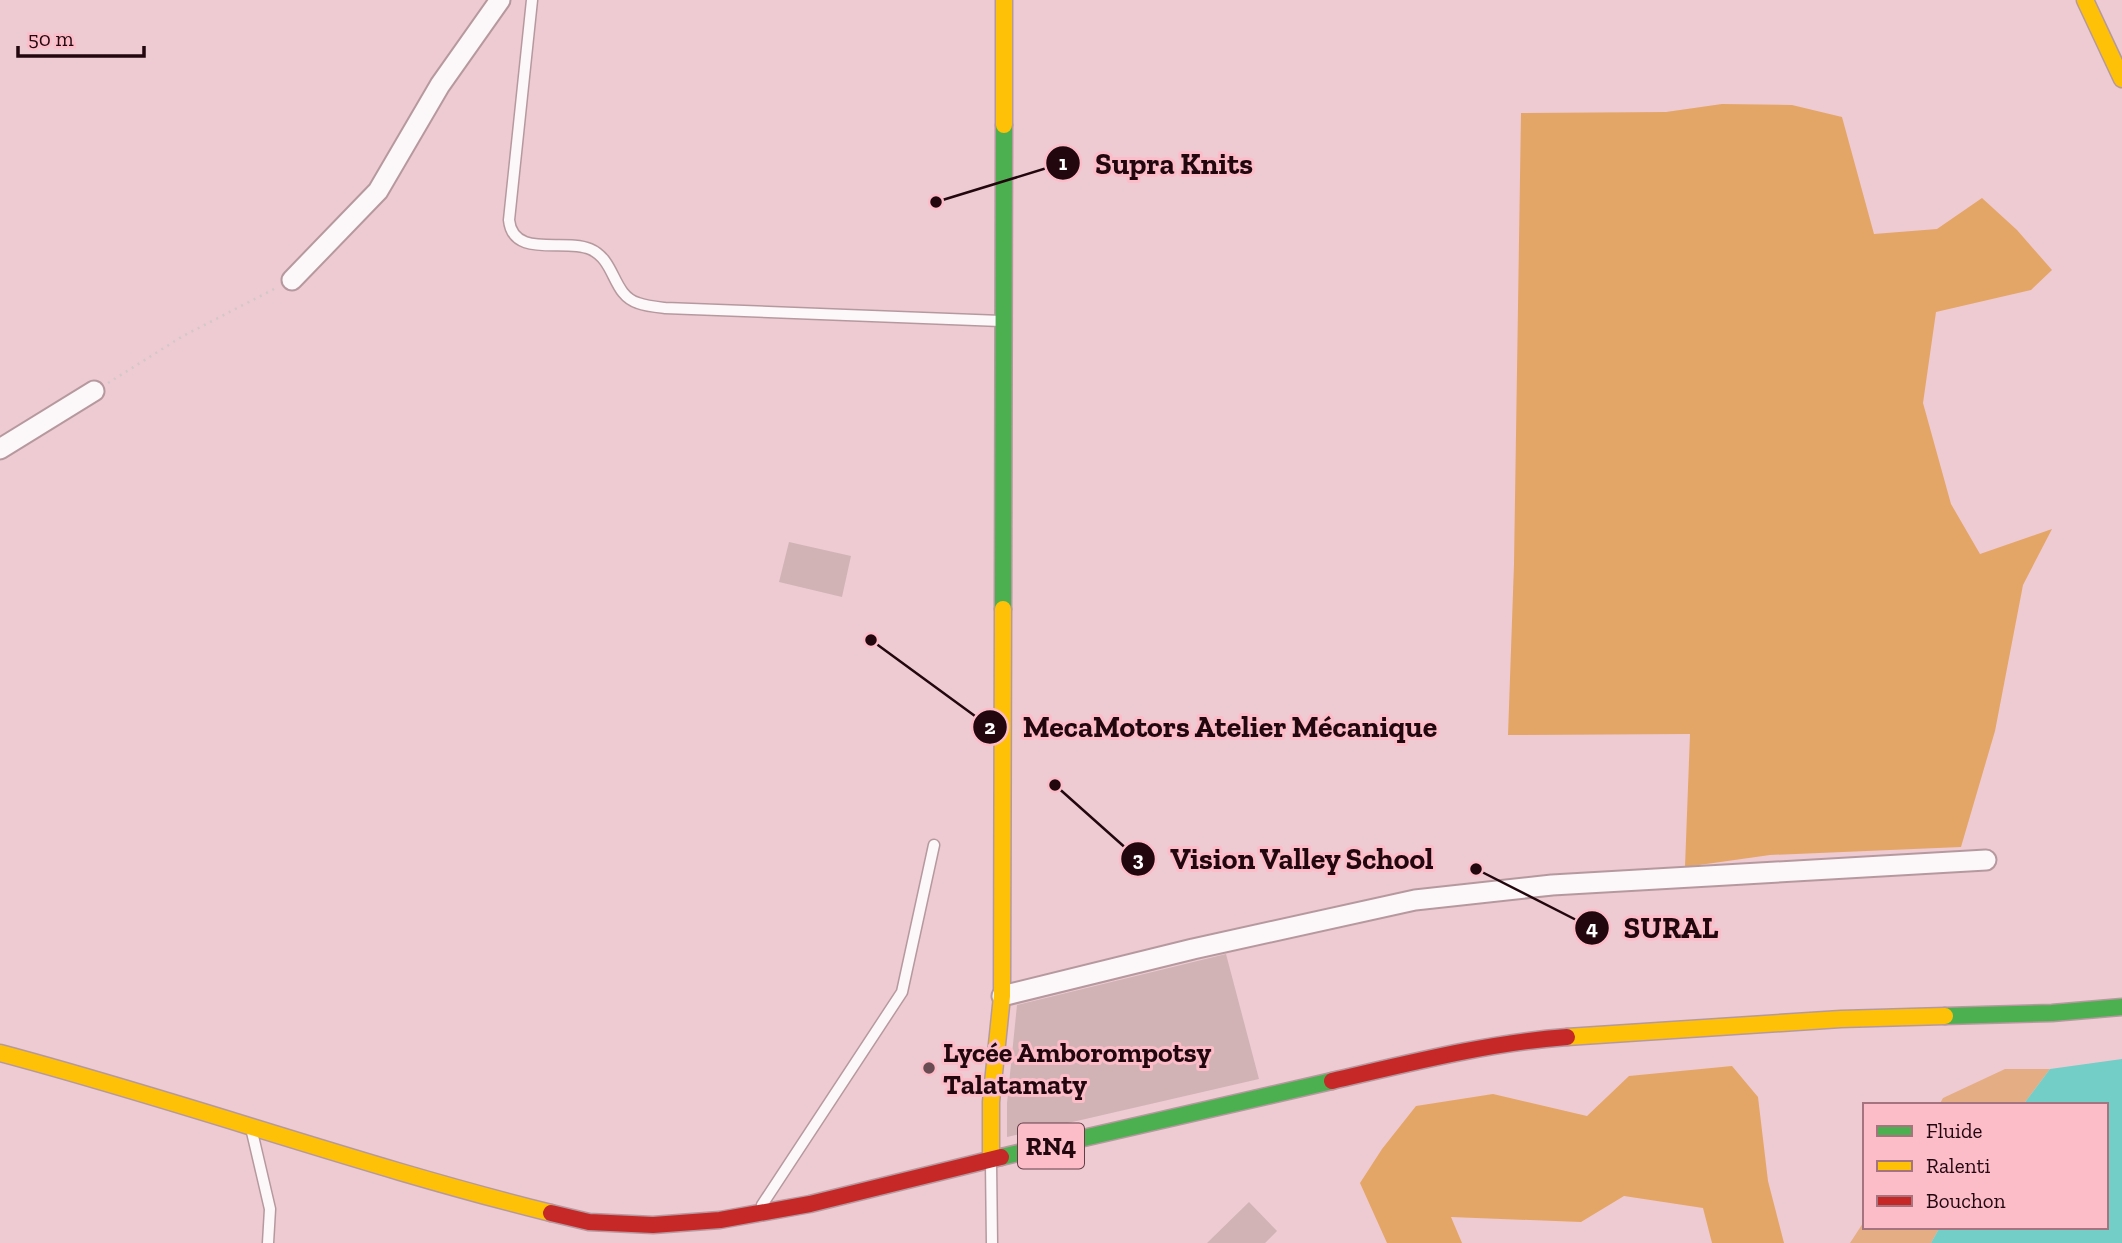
<svg xmlns="http://www.w3.org/2000/svg" width="2122" height="1243" font-family="'Zilla Slab',serif">
  <style>
    .green { fill: #e5ad83 }
    .forest { fill: #e4a666 }
    .water { fill: #72cec7 }
    .building { fill: #d1b3b5 }
    .lines { fill: none; stroke-linecap: round; stroke-linejoin: round }
    .lane-casing { stroke: #b6999f; stroke-width: 13 }
    .street-casing { stroke: #b6999f; stroke-width: 23 }
    .fast-casing { stroke: #b6999f; stroke-width: 19 }
    .slow-casing { stroke: #b6999f; stroke-width: 19 }
    .jam-casing { stroke: #b6999f; stroke-width: 19 }
    .path { stroke: #d2c8ca; stroke-width: 2.5; stroke-dasharray: 2 5; stroke-linecap: butt }
    .lane { stroke: #fcf7f8; stroke-width: 10 }
    .street { stroke: #fcf7f8; stroke-width: 19 }
    .fast { stroke: #4caf50; stroke-width: 16 }
    .slow { stroke: #ffc107; stroke-width: 16 }
    .jam { stroke: #c62828; stroke-width: 16 }
    .poi-dot { fill: #694c53; stroke: #fcbdc9; stroke-width: 2.5 }
    .labels { text-anchor: middle; dominant-baseline: central; stroke-width: 6; stroke-linejoin: round; paint-order: stroke }
    .shield { fill: #fcbdc9; stroke: #633e46; stroke-width: 2 }
    .shield-label { font-size: 26px; font-weight: bold; fill: #22070e }
    .poi-label { font-size: 28px; font-weight: bold; fill: #22070e; stroke: #fcbdc9; text-anchor: start }
    .leader { fill: none; stroke: #22070e; stroke-width: 2.5 }
    .callout-dot { fill: #22070e; stroke: #fcbdc9; stroke-width: 2.5 }
    .mark-label { font-size: 21px; text-anchor: middle; font-weight: bold; fill: #fff }
    .callout-label { font-size: 30px; text-anchor: middle; font-weight: bold; fill: #22070e; stroke: #fcbdc9; stroke-width: 6; stroke-linejoin: round; paint-order: stroke }
  </style>
  <rect width="100%" height="100%" fill="#eecbd2"/>
  <path class="green" d="M 2005,1069 L 2050,1069 L 2023,1105 L 1939,1105 L 1943,1098 Z
    M 1865,1220 L 1865,1227 L 1940,1227 L 1931,1243 L 1850,1243 Z"/>
  <path class="forest" d="M 1722,104 L 1792,105 L 1842,117 L 1874,234 L 1937,229 L 1982,198 L 2017,230 L 2052,270 L 2031,290 L 1936,312 L 1923,403 L 1951,504 L 1980,554 L 2052,529 L 2023,585 L 1995,731 L 1961,847 L 1770,855 L 1685,867 L 1690,734 L 1508,735 L 1514,564 L 1521,113 L 1666,112 Z
    M 1732,1066 L 1758,1097 L 1768,1181 L 1784,1243 L 1712,1243 L 1703,1208 L 1624,1196 L 1581,1222 L 1451,1217 L 1462,1243 L 1387,1243 L 1360,1183 L 1382,1149 L 1416,1106 L 1493,1094 L 1587,1116 L 1629,1076 Z"/>
  <path class="water" d="M 2122,1059 L 2122,1243 L 1931,1243 L 1940,1227 L 2106,1227 L 2106,1105 L 2023,1105 L 2050,1069 Z"/>
  <path class="building" d="M 789,542 L 851,556 L 842,597 L 779,582 Z
    M 1226,954 L 1259,1079 L 1007,1137 L 1007,1103 L 1017,1005 Z
    M 1249,1202 L 1277,1231 L 1265,1243 L 1207,1243 Z"/>
  <g class="lines">
    <defs>
      <path id="lane" d="M 532,0 L 509,220 C 513,259 564,238 590,249 C 616,260 612,295 638,303 C 646,306 656,307 665,308 L 1001,321
        M 252,1132 L 270,1209 L 268,1243
        M 991,1163 L 992,1243
        M 762,1205 L 902,992 L 934,845"/>
      <path id="street" d="M 292,280 L 378,191 L 440,85 L 500,0
        M 0,449 L 94,391
        M 1002,996 L 1193,949 L 1415,900 L 1552,885 L 1986,860"/>
      <path id="fast" d="M 1003,609 L 1004,125
        M 1945,1016 L 2052,1013 L 2122,1007
        M 1001,1157 L 1332,1081"/>
      <path id="slow" d="M 2085,0 L 2122,79
        M 1004,125 L 1004,0
        M 1567,1037 L 1841,1019 L 1945,1016
        M 0,1053 C 185,1102 365,1167 551,1213
        M 991,1159 L 991,1102 L 1002,996 L 1003,609"/>
      <path id="jam" d="M 1332,1081 C 1410,1063 1487,1043 1567,1037
        M 551,1213 L 589,1222 L 653,1225 L 720,1220 L 810,1204 L 1001,1157"/>
    </defs>
    <use href="#lane" class="lane-casing"/>
    <use href="#street" class="street-casing"/>
    <use href="#fast" class="fast-casing"/>
    <use href="#slow" class="slow-casing"/>
    <use href="#jam" class="jam-casing"/>
    <path class="path" d="M 108,383 L 183,336 L 276,288"/>
    <use href="#lane" class="lane"/>
    <use href="#street" class="street"/>
    <use href="#fast" class="fast"/>
    <use href="#slow" class="slow"/>
    <use href="#jam" class="jam"/>
  </g>
  <circle class="poi-dot" cx="929" cy="1068" r="7"/>
  <g class="labels">
    <rect class="shield" x="1018" y="1123.5" width="66" height="45" rx="5"/>
    <g class="shield-label">
      <text x="1051" y="1146">RN4</text>
    </g>
    <g class="poi-label">
      <text x="943" y="1052">Lycée Amborompotsy<tspan x="943" dy="32">Talatamaty</tspan></text>
    </g>
  </g>
  <path class="leader" d="M936 202L1063 163M871 640L990 727M1055 785L1138 859M1476 869L1592 928"/>
  <g class="callout-dot">
    <circle cx="936" cy="202" r="7"/>
    <circle cx="871" cy="640" r="7"/>
    <circle cx="1055" cy="785" r="7"/>
    <circle cx="1476" cy="869" r="7"/>
    <circle cx="1063" cy="163" r="18"/>
    <circle cx="990" cy="727" r="18"/>
    <circle cx="1138" cy="859" r="18"/>
    <circle cx="1592" cy="928" r="18"/>
  </g>
  <g class="mark-label">
    <text x="1063" y="170">1</text>
    <text x="990" y="734">2</text>
    <text x="1138" y="866">3</text>
    <text x="1592" y="935">4</text>
  </g>
  <g class="callout-label">
    <text x="1174" y="174">Supra Knits</text>
    <text x="1230" y="737">MecaMotors Atelier Mécanique</text>
    <text x="1302" y="869">Vision Valley School</text>
    <text x="1671" y="938">SURAL</text>
  </g>
  <rect x="1863" y="1103" width="245" height="126" fill="#fcbdc9" stroke="#a5747e" stroke-width="2"/>
  <rect x="1877" y="1126" width="35" height="10" fill="#4caf50" stroke="#a5747e" stroke-width="2"/>
  <text x="1926" y="1138" font-size="21" fill="#22070e">Fluide</text>
  <rect x="1877" y="1161" width="35" height="10" fill="#ffc107" stroke="#a5747e" stroke-width="2"/>
  <text x="1926" y="1173" font-size="21" fill="#22070e">Ralenti</text>
  <rect x="1877" y="1196" width="35" height="10" fill="#c62828" stroke="#a5747e" stroke-width="2"/>
  <text x="1926" y="1208" font-size="21" fill="#22070e">Bouchon</text>
  <path d="M18 46v10h126v-10" fill="none" stroke="#22070e" stroke-width="3.5"/>
  <text x="28" y="46" font-size="21" fill="#22070e" stroke="#fcbdc9" stroke-width="5" paint-order="stroke">50 m</text>
</svg>
